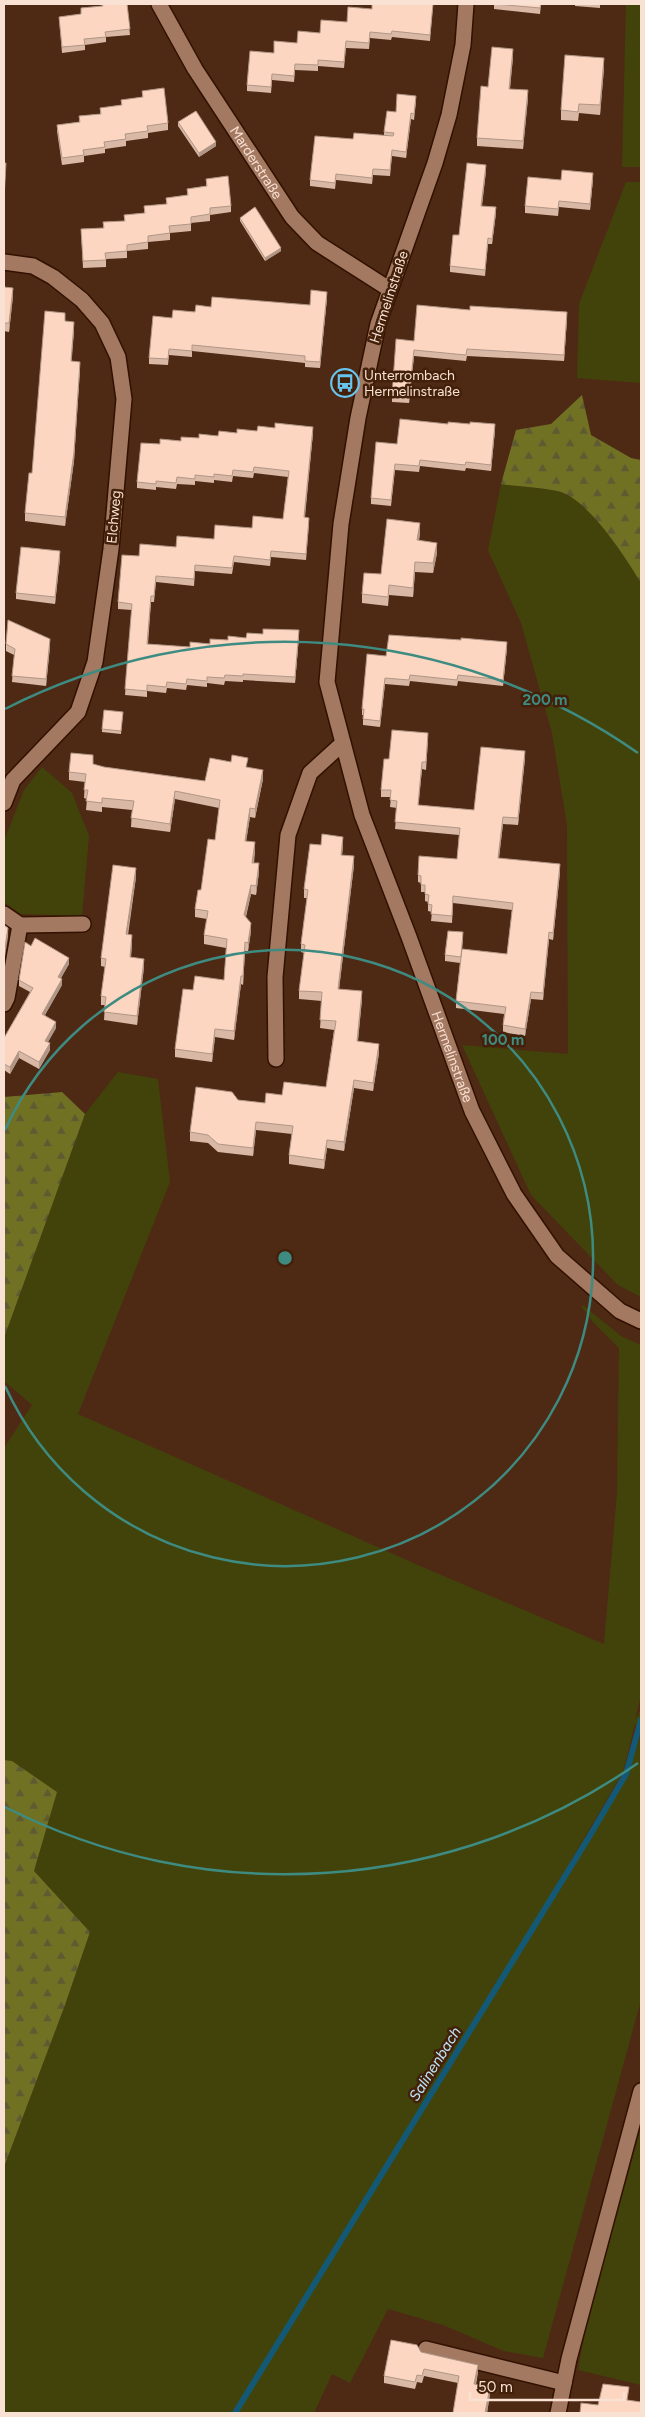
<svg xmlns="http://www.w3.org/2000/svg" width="645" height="2417" font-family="Figtree,sans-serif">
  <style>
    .grass { fill: #42430b; fill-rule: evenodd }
    .forest { fill: url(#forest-firs) }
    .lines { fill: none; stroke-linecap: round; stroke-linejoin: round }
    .stream { stroke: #135975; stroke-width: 6 }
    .minor-casing { stroke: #321100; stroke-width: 18 }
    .minor { stroke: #a37961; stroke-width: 15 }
    .wall { fill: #d9b8a6 }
    .shaded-wall { fill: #b09687 }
    .building { fill: #fcd6c1; stroke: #b09687 }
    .ring { fill: none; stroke: #3e8b82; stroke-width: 2.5 }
    .labels { text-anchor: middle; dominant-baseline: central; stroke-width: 5; stroke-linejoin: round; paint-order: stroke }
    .street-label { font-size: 14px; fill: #f9e1d4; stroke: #432009 }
    .poi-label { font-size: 14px; fill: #f9e1d4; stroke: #432009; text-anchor: start }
    .water-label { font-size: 15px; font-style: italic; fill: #bee7fc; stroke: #432009 }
    .centre { fill: #3e8b82; stroke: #432009; stroke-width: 2.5 }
    .ring-label { font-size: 15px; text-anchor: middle; font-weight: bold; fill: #3e8b82; stroke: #432009; stroke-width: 5; stroke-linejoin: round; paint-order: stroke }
  </style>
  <defs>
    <pattern id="forest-firs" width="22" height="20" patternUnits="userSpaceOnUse" patternTransform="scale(1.25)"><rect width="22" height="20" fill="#707123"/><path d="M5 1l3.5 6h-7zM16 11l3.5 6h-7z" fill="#5e5a32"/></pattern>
  </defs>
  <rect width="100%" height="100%" fill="#4e2a14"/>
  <path class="grass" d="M 626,4 L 641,4 L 641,167 L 622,167 Z
    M 626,182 L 641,182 L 641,383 L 577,378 L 579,304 Z
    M 501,484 C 520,487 543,487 561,492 C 589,501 626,558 641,583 L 641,1297 L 618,1285 L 531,1195 L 462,1045 L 568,1054 L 567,825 L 552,733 L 521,623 L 488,550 Z
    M 42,767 L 72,793 L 89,836 L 82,916 L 21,914 L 4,902 L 4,841 L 24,790 Z
    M 118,1072 L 158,1079 L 170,1182 L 78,1414 L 427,1569 L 604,1644 L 617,1493 L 619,1348 L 593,1322 L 581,1306 L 584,1306 L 621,1336 L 641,1345 L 641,1695 L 635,1720 L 641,1709 L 641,2000 L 543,2358 L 504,2351 L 443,2325 L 388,2309 L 350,2383 L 332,2374 L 314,2413 L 4,2413 L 4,2167 L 65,2005 L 90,1932 L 34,1871 L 57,1792 L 12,1761 L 4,1760 L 4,1448 L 32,1405 L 4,1381 L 4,1338 L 85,1114 ZM 635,1724 L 641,1734 L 626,1774 L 484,2008 L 623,1772 Z
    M 641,2128 L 641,2385 L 578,2370 L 588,2317 Z"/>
  <path class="forest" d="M 582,395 L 591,435 L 631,458 L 641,460 L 641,583 C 626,558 589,501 561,492 C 543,487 520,487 501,484 L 516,430 L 551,424 Z
    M 62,1092 L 85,1114 L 4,1338 L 4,1097 Z
    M 4,1760 L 12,1761 L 57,1792 L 34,1871 L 90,1932 L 65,2005 L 4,2167 Z"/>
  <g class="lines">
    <path class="stream" d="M 235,2413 L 589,1837 L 626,1774 L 641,1720"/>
    <defs>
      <g id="minor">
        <path id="s1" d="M 159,4 L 195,69 L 292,217 L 317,243 L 389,289"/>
        <path id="s2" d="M 466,4 L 463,45 L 449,115 L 435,163 L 378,324 L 358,418 L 341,524 L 327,682 L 362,815 L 409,937 L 472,1111 L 514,1194 L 557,1256 L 620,1311 L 641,1321"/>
        <path d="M 4,262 L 33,266 L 53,277 L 82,300 L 102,323 L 118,357 L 124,399 L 111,549 L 95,662 L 78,712 L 13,780 L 4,803"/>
        <path d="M 4,914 L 20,925 L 83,924"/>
        <path d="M 4,1004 L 7,998 L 20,925"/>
        <path d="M 276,1059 L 275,977 L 288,835 L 310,773 L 343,743"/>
        <path d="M 426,2349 L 564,2383"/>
        <path d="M 558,2413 L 569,2359 L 641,2091"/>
      </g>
    </defs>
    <use href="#minor" class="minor-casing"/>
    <use href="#minor" class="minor"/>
  </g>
  <path class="wall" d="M 101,4 L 127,4 L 130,35 L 106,37 L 106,42 L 85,45 L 85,50 L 62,53 L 59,17 L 81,14 L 81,8 L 102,6 Z
    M 433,4 L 430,41 L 392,37 L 391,40 L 370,38 L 369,49 L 346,48 L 344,68 L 318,66 L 318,71 L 295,70 L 294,82 L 272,80 L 271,93 L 247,91 L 247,85 L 274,53 L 347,22 L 372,9 Z
    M 494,4 L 541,4 L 540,14 L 494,9 Z
    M 575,4 L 600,4 L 600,8 L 575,6 Z
    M 513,57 L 510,89 L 528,98 L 523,149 L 477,146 L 477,138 L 488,87 Z
    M 604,68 L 600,115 L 579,113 L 578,121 L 561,120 L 561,110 Z
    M 142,91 L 168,123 L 168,130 L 148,133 L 148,138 L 126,141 L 126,146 L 105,149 L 105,153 L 84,156 L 84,162 L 62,165 L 57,131 L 57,125 L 79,122 L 79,116 L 100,114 L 100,108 L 121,105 L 121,100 L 142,97 Z
    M 416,102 L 414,120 L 411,119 L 406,158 L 392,156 L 390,176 L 373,175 L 372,184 L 336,180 L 335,189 L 310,186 L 310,180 L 353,139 L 384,136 L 384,132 L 396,112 Z
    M 178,122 L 216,146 L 199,157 L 178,126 Z
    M 486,171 L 482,206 L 496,213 L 492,244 L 488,244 L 485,276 L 450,272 L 450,266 L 459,235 Z
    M 206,179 L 231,206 L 231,212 L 210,215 L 210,221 L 191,223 L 191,231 L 170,233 L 170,240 L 148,242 L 148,249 L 127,251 L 127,258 L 106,259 L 106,267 L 83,268 L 81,229 L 103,228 L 103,222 L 124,221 L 124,215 L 144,213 L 144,206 L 166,204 L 166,198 L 187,195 L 187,189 L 206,186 Z
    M 593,179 L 590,210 L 559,207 L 558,216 L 525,213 L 525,206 L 561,180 Z
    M 240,218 L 281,251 L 265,261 L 240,221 Z
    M 4,287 L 13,296 L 9,332 L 4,331 Z
    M 327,298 L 320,368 L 305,367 L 305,363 L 192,351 L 192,357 L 169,355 L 168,365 L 149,364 L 149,358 L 172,318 L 211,307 L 310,305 Z
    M 567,318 L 564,361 L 467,356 L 466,361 L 414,356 L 409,403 L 392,402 L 392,396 L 414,341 Z
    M 65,322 L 74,331 L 71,361 L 80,370 L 74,461 L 65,526 L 25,521 L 25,513 L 32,473 Z
    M 495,430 L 491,471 L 466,468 L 465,471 L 420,466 L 419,472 L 395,470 L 391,506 L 371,504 L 371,498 L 397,444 Z
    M 257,431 L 313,433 L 305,517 L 309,524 L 306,560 L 271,557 L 270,566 L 234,562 L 232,574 L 195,571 L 194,586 L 156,582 L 154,602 L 151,602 L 148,644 L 190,647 L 228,640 L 246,638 L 299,636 L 295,683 L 243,680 L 243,682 L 225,681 L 224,685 L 207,683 L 207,687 L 187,685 L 186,690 L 167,688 L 166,693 L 147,691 L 147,697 L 125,695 L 132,610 L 118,609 L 118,602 L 139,556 L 214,539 L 283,519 L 288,477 L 254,473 L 253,478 L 233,476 L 232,482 L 214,480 L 214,483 L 195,481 L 195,485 L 177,484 L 176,489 L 156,487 L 156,490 L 137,488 L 137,482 L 160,444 L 199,438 Z
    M 420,533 L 419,541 L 437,553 L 433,573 L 415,572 L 413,597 L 389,595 L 388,606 L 362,603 L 362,594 L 381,574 Z
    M 60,558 L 55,604 L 16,599 L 16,593 Z
    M 6,644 L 50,646 L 46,686 L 12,682 L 14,655 L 6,651 Z
    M 507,648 L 503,686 L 458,681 L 457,686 L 410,681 L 409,686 L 385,684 L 380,727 L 363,725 L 363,715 L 362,715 L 362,709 L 386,656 Z
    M 123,712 L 121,734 L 102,732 L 102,729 Z
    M 428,740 L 426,770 L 422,769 L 418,805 L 474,810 L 525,758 L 518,825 L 503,824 L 499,858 L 560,872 L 553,940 L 549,939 L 543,1000 L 531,999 L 525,1036 L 503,1032 L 503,1025 L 504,1014 L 456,1008 L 456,1001 L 460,963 L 445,961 L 445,955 L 463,938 L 462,949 L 507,954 L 512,910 L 453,903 L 452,923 L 431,921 L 432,912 L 428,911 L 428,902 L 425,901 L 425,892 L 421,892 L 421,883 L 418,882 L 418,875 L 457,859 L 459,835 L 395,829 L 397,808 L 390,807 L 391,797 L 381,797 L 381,790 L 389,759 Z
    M 93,764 L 104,767 L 205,781 L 248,767 L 263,779 L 255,818 L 250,817 L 246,841 L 255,851 L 254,863 L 259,872 L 256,895 L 251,894 L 246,917 L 251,931 L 248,951 L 245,951 L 243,985 L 241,984 L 234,1040 L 215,1037 L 212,1062 L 175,1057 L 175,1049 L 193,990 L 224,980 L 226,948 L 204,944 L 204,935 L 207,919 L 195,917 L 195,909 L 215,840 L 219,808 L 175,799 L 170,832 L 131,827 L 132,810 L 102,807 L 102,812 L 86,810 L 87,799 L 84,798 L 85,782 L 69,780 L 69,772 Z
    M 321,845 L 343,846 L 342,855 L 354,865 L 339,989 L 362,999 L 358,1041 L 379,1053 L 373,1091 L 354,1088 L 344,1151 L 327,1148 L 324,1169 L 289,1164 L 289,1155 L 292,1134 L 256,1130 L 253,1156 L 218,1152 L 208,1143 L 190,1141 L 190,1132 L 238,1100 L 265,1103 L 282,1095 L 326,1087 L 334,1030 L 320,1028 L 322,1001 L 299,999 L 299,991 L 304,953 L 301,952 L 301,944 L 307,898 L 304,898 L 304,889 Z
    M 136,877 L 128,935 L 132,944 L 131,957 L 144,967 L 137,1025 L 104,1020 L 105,1005 L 101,1005 L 101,996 L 105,967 L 101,966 L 101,958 Z
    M 31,946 L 69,964 L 61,978 L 62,985 L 45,1015 L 56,1028 L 48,1042 L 50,1050 L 39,1069 L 19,1058 L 10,1074 L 4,1070 L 4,1038 L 30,992 L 19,986 L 19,980 Z
    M 421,2352 L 478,2372 L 476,2385 L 490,2394 L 487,2413 L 453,2413 L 458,2383 L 424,2376 L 422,2383 L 417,2382 L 415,2389 L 384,2383 L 384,2376 Z"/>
  <path class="shaded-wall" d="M 513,49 L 513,57 L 509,97 L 509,89 Z
    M 604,58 L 604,68 L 600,115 L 600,105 Z
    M 528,90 L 528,98 L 523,149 L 523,141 Z
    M 411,113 L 411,119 L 406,158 L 406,152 Z
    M 216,142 L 216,146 L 199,157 L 199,153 Z
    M 486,165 L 486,171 L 481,211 L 481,206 Z
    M 593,173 L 593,179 L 590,210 L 590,204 Z
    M 496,207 L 496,213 L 492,244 L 492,239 Z
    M 281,248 L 281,251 L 265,261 L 265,258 Z
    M 13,288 L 13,296 L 9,332 L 9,323 Z
    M 327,292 L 327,298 L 320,368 L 320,362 Z
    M 567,312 L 567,318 L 564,361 L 564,355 Z
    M 74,322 L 74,331 L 71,370 L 71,361 Z
    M 414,350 L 414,356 L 409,403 L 409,397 Z
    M 80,362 L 74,461 L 65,526 L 65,517 Z
    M 495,424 L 495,430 L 491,471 L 491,465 Z
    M 313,427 L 313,433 L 304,523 L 304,517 Z
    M 420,523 L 420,533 L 417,550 L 417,540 Z
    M 437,543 L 437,553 L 433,573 L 433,563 Z
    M 60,551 L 60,558 L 55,604 L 55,597 Z
    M 415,562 L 415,572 L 413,597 L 413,588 Z
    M 299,630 L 299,636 L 295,683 L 295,677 Z
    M 50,639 L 50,646 L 46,686 L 46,679 Z
    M 507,642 L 507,648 L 503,686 L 503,680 Z
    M 385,678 L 385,684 L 380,727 L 380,721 Z
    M 525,751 L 525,758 L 518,825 L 518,818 Z
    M 422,762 L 422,769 L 418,812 L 418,805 Z
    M 263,770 L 263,779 L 255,818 L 255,809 Z
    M 175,791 L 175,799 L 170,832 L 170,824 Z
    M 250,808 L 250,817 L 245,849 L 245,841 Z
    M 503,817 L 503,824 L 498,865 L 498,858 Z
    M 343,837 L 343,846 L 341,863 L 341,855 Z
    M 255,842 L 255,851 L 252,871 L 252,863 Z
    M 354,856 L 354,865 L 338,998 L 338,989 Z
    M 259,863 L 259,872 L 256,895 L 256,886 Z
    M 560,864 L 560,872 L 553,940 L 553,933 Z
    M 136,868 L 136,877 L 126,943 L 126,934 Z
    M 251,885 L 251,894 L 244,923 L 244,915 Z
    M 251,923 L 251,931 L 248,951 L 248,943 Z
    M 8,928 L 8,937 L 4,963 L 4,954 Z
    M 549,932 L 549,939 L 543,1000 L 543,993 Z
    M 132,935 L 132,944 L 130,966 L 130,957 Z
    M 245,942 L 245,951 L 243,985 L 243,976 Z
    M 69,958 L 69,964 L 58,983 L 58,977 Z
    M 144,959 L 144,967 L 137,1025 L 137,1016 Z
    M 241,976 L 241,984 L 234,1040 L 234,1031 Z
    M 62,979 L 62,985 L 42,1020 L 42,1014 Z
    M 362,991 L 362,999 L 357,1049 L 357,1041 Z
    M 531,992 L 531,999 L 525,1036 L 525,1029 Z
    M 56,1022 L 56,1028 L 45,1047 L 45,1041 Z
    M 215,1029 L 215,1037 L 212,1062 L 212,1054 Z
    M 50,1043 L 50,1050 L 39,1069 L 39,1062 Z
    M 379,1044 L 379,1053 L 373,1091 L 373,1083 Z
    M 19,1051 L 19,1058 L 10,1074 L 10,1067 Z
    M 354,1080 L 354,1088 L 344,1151 L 344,1142 Z
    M 256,1122 L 256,1130 L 253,1156 L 253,1148 Z
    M 327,1140 L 327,1148 L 324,1169 L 324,1160 Z
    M 478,2365 L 478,2372 L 474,2391 L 474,2384 Z
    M 490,2387 L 490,2394 L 487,2413 L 485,2413 Z"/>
  <path class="building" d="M 102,4 L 127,4 L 130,29 L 105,32 L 106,37 L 84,39 L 85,45 L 62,47 L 59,17 L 81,14 L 81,8 L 103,6 Z
    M 372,4 L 433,4 L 430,35 L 392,31 L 391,34 L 370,32 L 369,43 L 346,41 L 344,62 L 318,60 L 318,65 L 295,64 L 294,76 L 272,74 L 271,87 L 247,85 L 250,51 L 274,53 L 274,41 L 297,43 L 298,31 L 320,33 L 321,20 L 347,22 L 348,7 L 372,9 Z
    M 495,4 L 541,4 L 540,8 Z
    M 492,47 L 513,49 L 509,89 L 528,90 L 523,141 L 477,138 L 481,86 L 488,87 Z
    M 565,55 L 604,58 L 600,105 L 579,104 L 578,112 L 561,110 Z
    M 164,88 L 168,123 L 147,126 L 148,131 L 125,134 L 126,139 L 104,142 L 105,147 L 83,150 L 84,155 L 62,158 L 57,125 L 80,122 L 79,116 L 101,114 L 100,108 L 122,105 L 121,100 L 143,97 L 142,91 Z
    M 397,94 L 416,96 L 414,114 L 411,113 L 406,152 L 392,150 L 390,170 L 373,169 L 372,178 L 336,174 L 335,183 L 310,180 L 315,136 L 353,139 L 354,133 L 393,136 L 394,133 L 384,132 L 387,111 L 396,112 Z
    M 196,111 L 216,142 L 199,153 L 178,122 Z
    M 4,163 L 6,163 L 4,198 Z
    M 467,163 L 486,165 L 481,206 L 496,207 L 492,239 L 488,238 L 485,270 L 450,266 L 453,235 L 459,235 Z
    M 562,170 L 593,173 L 590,204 L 559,201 L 558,209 L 525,206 L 528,177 L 561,180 Z
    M 228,176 L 231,206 L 210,208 L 210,214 L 191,217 L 191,224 L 169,226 L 170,233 L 148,236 L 148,242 L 127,245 L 127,251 L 105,253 L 106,260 L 83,261 L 81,229 L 104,228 L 103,222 L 125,221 L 124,215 L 145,213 L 144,206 L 167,204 L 166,198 L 188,195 L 187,189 L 207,186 L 206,179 Z
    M 255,207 L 281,248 L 265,258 L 240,218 Z
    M 4,287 L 13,288 L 9,323 L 4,323 Z
    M 311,290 L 327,292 L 320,362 L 305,361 L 305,356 L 192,345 L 192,351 L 169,349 L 168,359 L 149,358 L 153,316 L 172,318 L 173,310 L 195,312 L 196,305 L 211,307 L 212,297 L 310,305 Z
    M 417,305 L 470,310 L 470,306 L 567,312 L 564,355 L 467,349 L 466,355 L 414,350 L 409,397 L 392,396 L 396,339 L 414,341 Z
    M 45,311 L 65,313 L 65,321 L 74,322 L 71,361 L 80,362 L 74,452 L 65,517 L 25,513 L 29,473 L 32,473 Z
    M 400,419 L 448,424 L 448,422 L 470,424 L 470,422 L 495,424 L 491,465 L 466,462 L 465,465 L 420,460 L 419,466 L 395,464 L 391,500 L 371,498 L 376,442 L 397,444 Z
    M 275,423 L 313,427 L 304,517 L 309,518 L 306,554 L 271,551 L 270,560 L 234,556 L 232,568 L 195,565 L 194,579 L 156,576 L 154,596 L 151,596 L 147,644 L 190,647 L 190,642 L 210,644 L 210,639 L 228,640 L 228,636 L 246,638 L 247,633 L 263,634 L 263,629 L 299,630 L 295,677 L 243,674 L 243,676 L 225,675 L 224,678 L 207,677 L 207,681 L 187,679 L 186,684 L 167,682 L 166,687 L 147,685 L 147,691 L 125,689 L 132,604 L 118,602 L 122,555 L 139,556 L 140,544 L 176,547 L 177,536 L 214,539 L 215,525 L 252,528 L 253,516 L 283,519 L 289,471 L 254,467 L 253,472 L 233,470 L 232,476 L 214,474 L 214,477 L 195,475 L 195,479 L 177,477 L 176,483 L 156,481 L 156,484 L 137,482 L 141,443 L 160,444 L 160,439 L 181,441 L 181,437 L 199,438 L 199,434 L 218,436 L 219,431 L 237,433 L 237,429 L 257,431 L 258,426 L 275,428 Z
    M 387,519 L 420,523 L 417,540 L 437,543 L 433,563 L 415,562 L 413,588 L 389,585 L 388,597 L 362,594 L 364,573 L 381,574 Z
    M 21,547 L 60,551 L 55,597 L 16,593 Z
    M 8,620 L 50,639 L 46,679 L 12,676 L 15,649 L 6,644 Z
    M 389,635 L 461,640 L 461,638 L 507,642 L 503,680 L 458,675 L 457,680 L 410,675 L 409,680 L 385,678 L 380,721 L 363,719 L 364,709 L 362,709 L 367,654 L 386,656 Z
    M 104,710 L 123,712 L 121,731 L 102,729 Z
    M 392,730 L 428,733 L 426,762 L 422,762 L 418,805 L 474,810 L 481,747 L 525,751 L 518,818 L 503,817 L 498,858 L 560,864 L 553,933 L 549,932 L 543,993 L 531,992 L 525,1029 L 503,1025 L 506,1007 L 456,1001 L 462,949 L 507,954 L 513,903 L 453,896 L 452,916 L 431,914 L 432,905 L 428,904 L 429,895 L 425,894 L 425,885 L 421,885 L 421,876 L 418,875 L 419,856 L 457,859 L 460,828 L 395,822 L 397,801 L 390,800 L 391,790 L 381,790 L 384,759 L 389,759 Z
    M 71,753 L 93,755 L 93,764 L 104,767 L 205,781 L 210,758 L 231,762 L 232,755 L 248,758 L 246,767 L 263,770 L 255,809 L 250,808 L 245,841 L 255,842 L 252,863 L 259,863 L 256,886 L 251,885 L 244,915 L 251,923 L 248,943 L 245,942 L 243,976 L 241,976 L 234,1031 L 215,1029 L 212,1054 L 175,1049 L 183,989 L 193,990 L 195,976 L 224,980 L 227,939 L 204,935 L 208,911 L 195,909 L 198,890 L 201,890 L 208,839 L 215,840 L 220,800 L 175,791 L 170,824 L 131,818 L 134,801 L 102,798 L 102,803 L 86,801 L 88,790 L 84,790 L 86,774 L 69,772 Z
    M 322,834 L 343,837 L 341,855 L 354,856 L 338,989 L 362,991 L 357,1041 L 379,1044 L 373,1083 L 354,1080 L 344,1142 L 327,1140 L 324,1160 L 289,1155 L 293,1126 L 256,1122 L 253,1148 L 218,1144 L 208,1135 L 190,1132 L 196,1087 L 232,1092 L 238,1100 L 265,1103 L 266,1093 L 282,1095 L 284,1082 L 326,1087 L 336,1021 L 320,1020 L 322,992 L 299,991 L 305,945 L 301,944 L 308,890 L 304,889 L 310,844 L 321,845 Z
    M 113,865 L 136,868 L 126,934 L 132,935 L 130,957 L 144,959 L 137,1016 L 104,1012 L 106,997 L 101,996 L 106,959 L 101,958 Z
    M 4,925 L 8,928 L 4,954 Z
    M 448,931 L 463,932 L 461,957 L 445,955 Z
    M 35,938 L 69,958 L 58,977 L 62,979 L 42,1014 L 56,1022 L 45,1041 L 50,1043 L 39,1062 L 19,1051 L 10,1067 L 4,1064 L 4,1038 L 33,988 L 19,980 L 25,942 L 31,946 Z
    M 391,2340 L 417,2345 L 421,2352 L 478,2365 L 474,2384 L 490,2387 L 485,2413 L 453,2413 L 459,2376 L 424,2369 L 422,2376 L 417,2375 L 415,2382 L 384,2376 Z
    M 603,2384 L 629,2387 L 627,2400 L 641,2402 L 641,2413 L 580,2413 L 581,2403 L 598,2405 Z"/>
  <g class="ring">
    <path d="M5 1130A308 308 0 1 1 5 1386"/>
    <path d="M638 1763A616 616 0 0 1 5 1807M5 709A616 616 0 0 1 638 753"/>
  </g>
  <defs>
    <symbol id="bus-ring" viewBox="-11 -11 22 22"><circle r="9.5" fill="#432009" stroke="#67c4ef" stroke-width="1.5"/><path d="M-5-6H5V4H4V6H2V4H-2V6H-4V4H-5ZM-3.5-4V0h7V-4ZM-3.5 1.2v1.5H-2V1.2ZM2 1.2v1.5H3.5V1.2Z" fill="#67c4ef"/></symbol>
  </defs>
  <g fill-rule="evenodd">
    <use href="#bus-ring" x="329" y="367" width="32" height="32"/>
  </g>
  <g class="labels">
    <g class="street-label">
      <text stroke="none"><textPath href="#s1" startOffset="186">Marderstraße</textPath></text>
      <text transform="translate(389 297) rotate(-72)">Hermelinstraße</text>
      <text transform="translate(114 517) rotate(-85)">Elchweg</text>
      <text stroke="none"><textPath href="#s2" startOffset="1091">Hermelinstraße</textPath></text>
    </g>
    <g class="poi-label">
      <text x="364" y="375">Unterrombach<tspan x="364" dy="16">Hermelinstraße</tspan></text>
    </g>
    <g class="water-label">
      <text transform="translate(435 2064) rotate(-58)">Salinenbach</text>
    </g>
  </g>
  <circle cx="285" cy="1258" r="8" class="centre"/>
  <g class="ring-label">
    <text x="545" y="705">200 m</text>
    <text x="503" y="1045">100 m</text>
  </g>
  <rect width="645" height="2417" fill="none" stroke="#f9e1d4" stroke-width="10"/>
  <path d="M470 2392v8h154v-8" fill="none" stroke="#f9e1d4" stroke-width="2.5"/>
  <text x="478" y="2392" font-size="15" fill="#f9e1d4" stroke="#432009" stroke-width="4" paint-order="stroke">50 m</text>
</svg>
